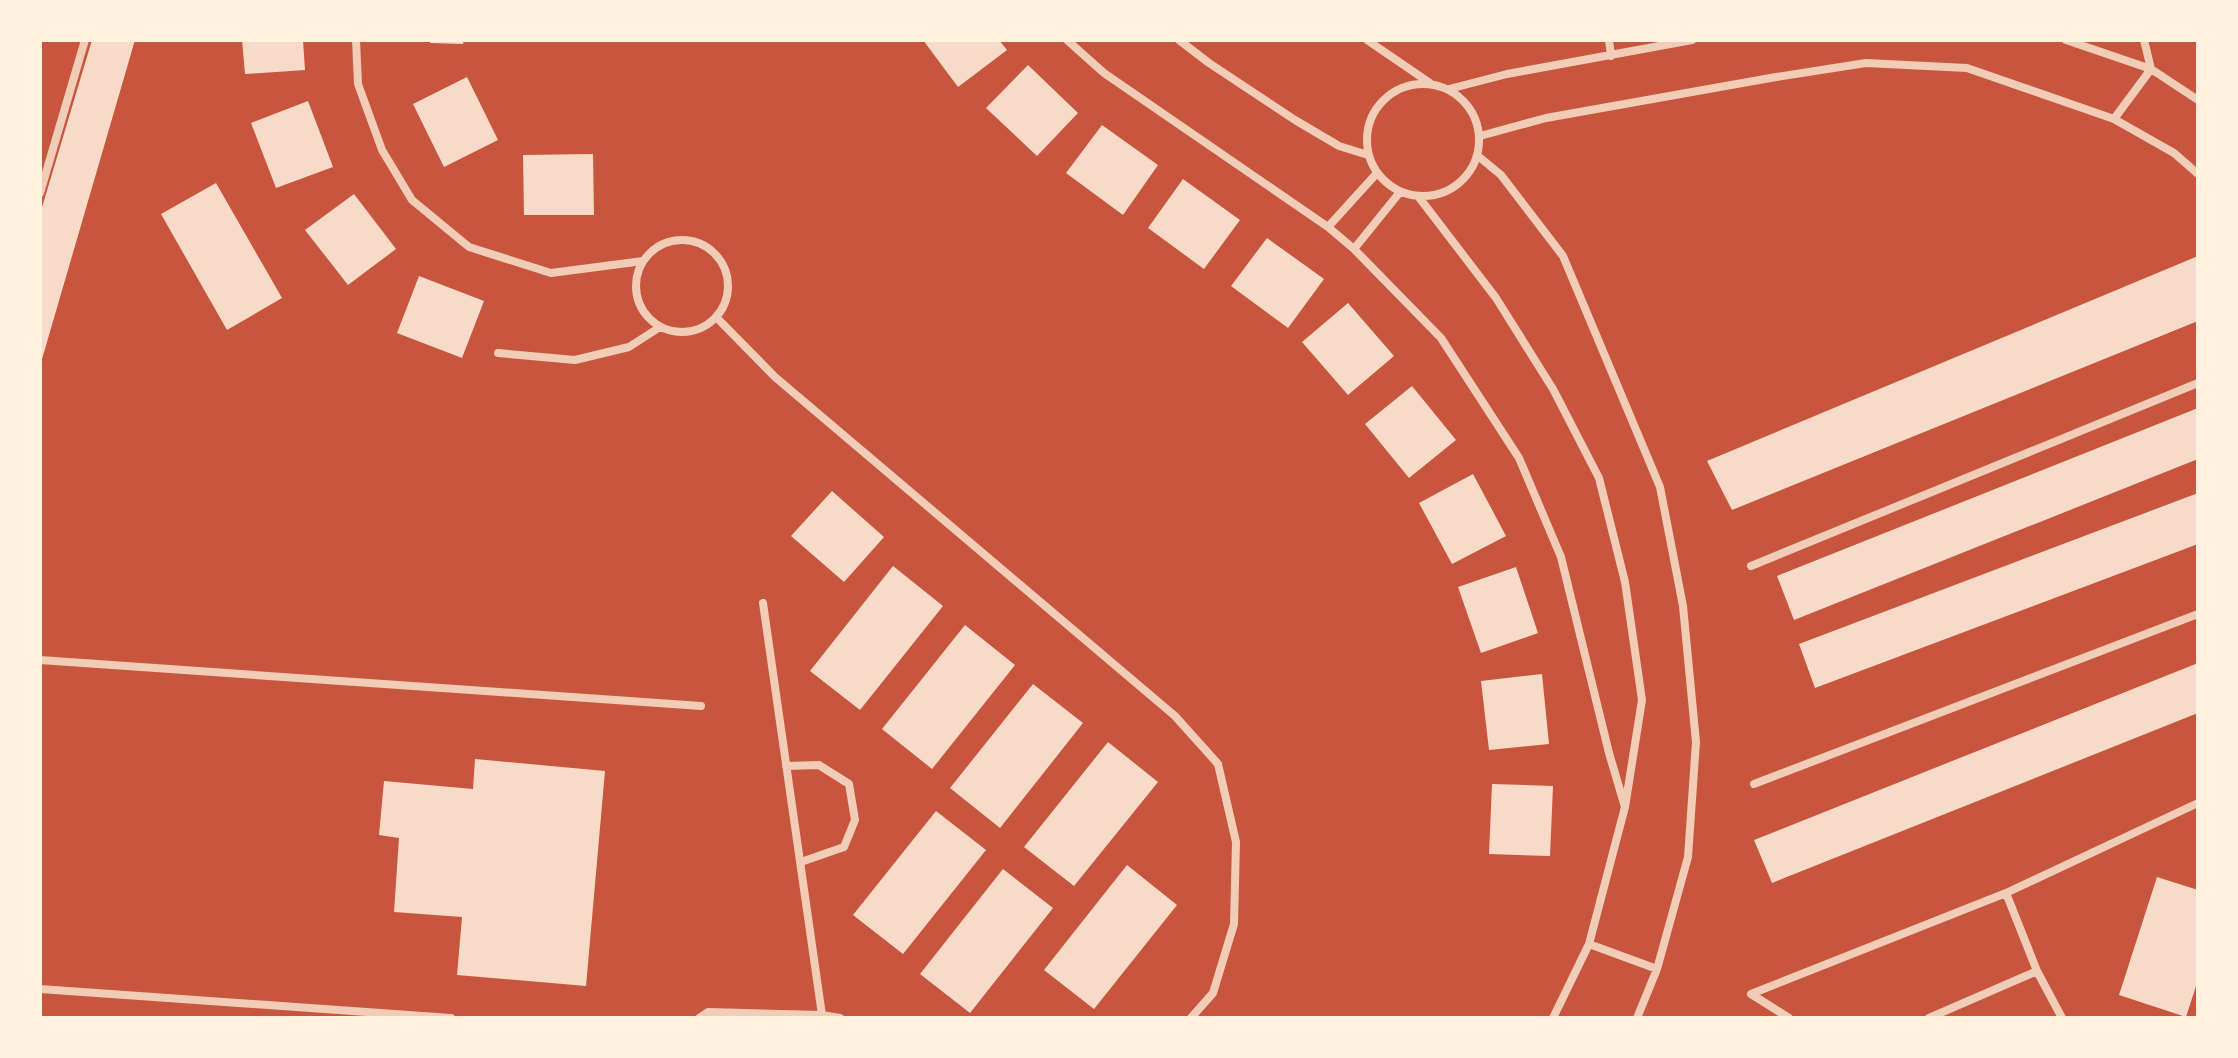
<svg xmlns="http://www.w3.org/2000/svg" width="2238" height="1058" font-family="'DejaVu Sans',sans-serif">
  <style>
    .building { fill: #f7dbc8 }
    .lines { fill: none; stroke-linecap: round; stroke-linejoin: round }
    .minor { stroke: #f1ccb7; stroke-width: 8 }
  </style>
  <rect width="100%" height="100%" fill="#c8553d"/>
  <path class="building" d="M 92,40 L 135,40 L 40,366 L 40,214 Z
    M 242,40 L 303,40 L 305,70 L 245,74 Z
    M 430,40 L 464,40 L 463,44 L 430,43 Z
    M 923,40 L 999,40 L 1007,50 L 958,87 Z
    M 1028,65 L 1078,113 L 1037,156 L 986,108 Z
    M 467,77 L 498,140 L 444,167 L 413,104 Z
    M 308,101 L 333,167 L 276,188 L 251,123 Z
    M 1102,125 L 1158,165 L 1123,215 L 1066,173 Z
    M 593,154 L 594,215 L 524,215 L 523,155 Z
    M 1183,179 L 1240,220 L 1204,269 L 1148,228 Z
    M 216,183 L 282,298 L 227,330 L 161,214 Z
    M 354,194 L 396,249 L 348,285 L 305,230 Z
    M 1267,238 L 1324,279 L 1288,328 L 1231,286 Z
    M 2198,256 L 2198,321 L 1732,510 L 1707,461 Z
    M 419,276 L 484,301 L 462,358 L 397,333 Z
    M 1348,303 L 1394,356 L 1348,395 L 1302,342 Z
    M 1412,386 L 1456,440 L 1409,478 L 1365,424 Z
    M 2198,408 L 2198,459 L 1794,620 L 1777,576 Z
    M 1473,474 L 1506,536 L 1452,564 L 1419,503 Z
    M 832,491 L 884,537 L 844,582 L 791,536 Z
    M 2198,493 L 2198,544 L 1815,688 L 1799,644 Z
    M 893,566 L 943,606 L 860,710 L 810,671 Z
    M 1516,567 L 1538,633 L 1481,653 L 1458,587 Z
    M 965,625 L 1015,665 L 932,769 L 882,729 Z
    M 2198,663 L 2198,713 L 1772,883 L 1754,840 Z
    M 1542,674 L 1549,744 L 1489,750 L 1481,681 Z
    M 1033,684 L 1083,723 L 1000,828 L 950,788 Z
    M 1108,742 L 1158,782 L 1074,886 L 1024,847 Z
    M 475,759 L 605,771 L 586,986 L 457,975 L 462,917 L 394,912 L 399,838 L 379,835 L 384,781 L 473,789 Z
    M 1492,784 L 1553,786 L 1550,856 L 1489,854 Z
    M 936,811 L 986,850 L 903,954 L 853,915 Z
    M 1127,865 L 1177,905 L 1094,1009 L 1044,970 Z
    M 1003,869 L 1053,908 L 970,1013 L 920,974 Z
    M 2157,877 L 2198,890 L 2198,980 L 2186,1017 L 2119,995 Z"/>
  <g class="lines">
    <path class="minor" d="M 356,40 L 358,84 L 382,150 L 412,200 L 469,247 L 551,273 L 643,261
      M 1067,40 L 1104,73 L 1328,227 L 1354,249 L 1441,338 L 1519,458 L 1561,557 L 1609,753 L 1625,807
      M 1179,40 L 1209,63 L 1295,120 L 1339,146 L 1368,155
      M 1367,40 L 1430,83
      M 1609,40 L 1611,56
      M 2066,40 L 2151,69 L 2198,100
      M 2144,40 L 2151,69
      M1367 140a56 56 0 1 1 112 0a56 56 0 1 1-112 0Z
      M 1449,89 L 1507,74 L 1692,40
      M 2114,119 L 2151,69
      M 1480,136 L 1546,118 L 1776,77 L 1866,63 L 1967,68 L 2114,119 L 2174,153 L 2198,174
      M 1478,156 L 1501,175 L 1563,256 L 1660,487 L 1683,606 L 1696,742 L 1688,857 L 1657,969 L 1637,1018
      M 40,193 L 85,40
      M 1418,196 L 1496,298 L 1553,389 L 1599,478 L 1625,582 L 1642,700 L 1625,807 L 1589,944 L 1553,1018
      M 1328,227 L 1377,173
      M636 286a46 46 0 1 1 92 0a46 46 0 1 1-92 0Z
      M 1354,249 L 1400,192
      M 717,318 L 775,377 L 1175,716 L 1218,764 L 1236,842 L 1234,924 L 1213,993 L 1191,1018
      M 498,353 L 575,360 L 629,347 L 660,327
      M 1751,566 L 2198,383
      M 763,603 L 822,1015
      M 40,660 L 701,706
      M 786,766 L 819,765 L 849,784 L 855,820 L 844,847 L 801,862
      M 1754,784 L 2198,614
      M 2006,893 L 2037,971 L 2062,1018
      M 1589,944 L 1657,969
      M 40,989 L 451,1018
      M 699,1018 L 708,1012 L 822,1015 L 840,1018
      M 1789,1018 L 1751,994 L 2006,893 L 2198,803
      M 1929,1018 L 2037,971"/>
  </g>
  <rect width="2238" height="1058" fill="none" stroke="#fff3e0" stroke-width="84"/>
</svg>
